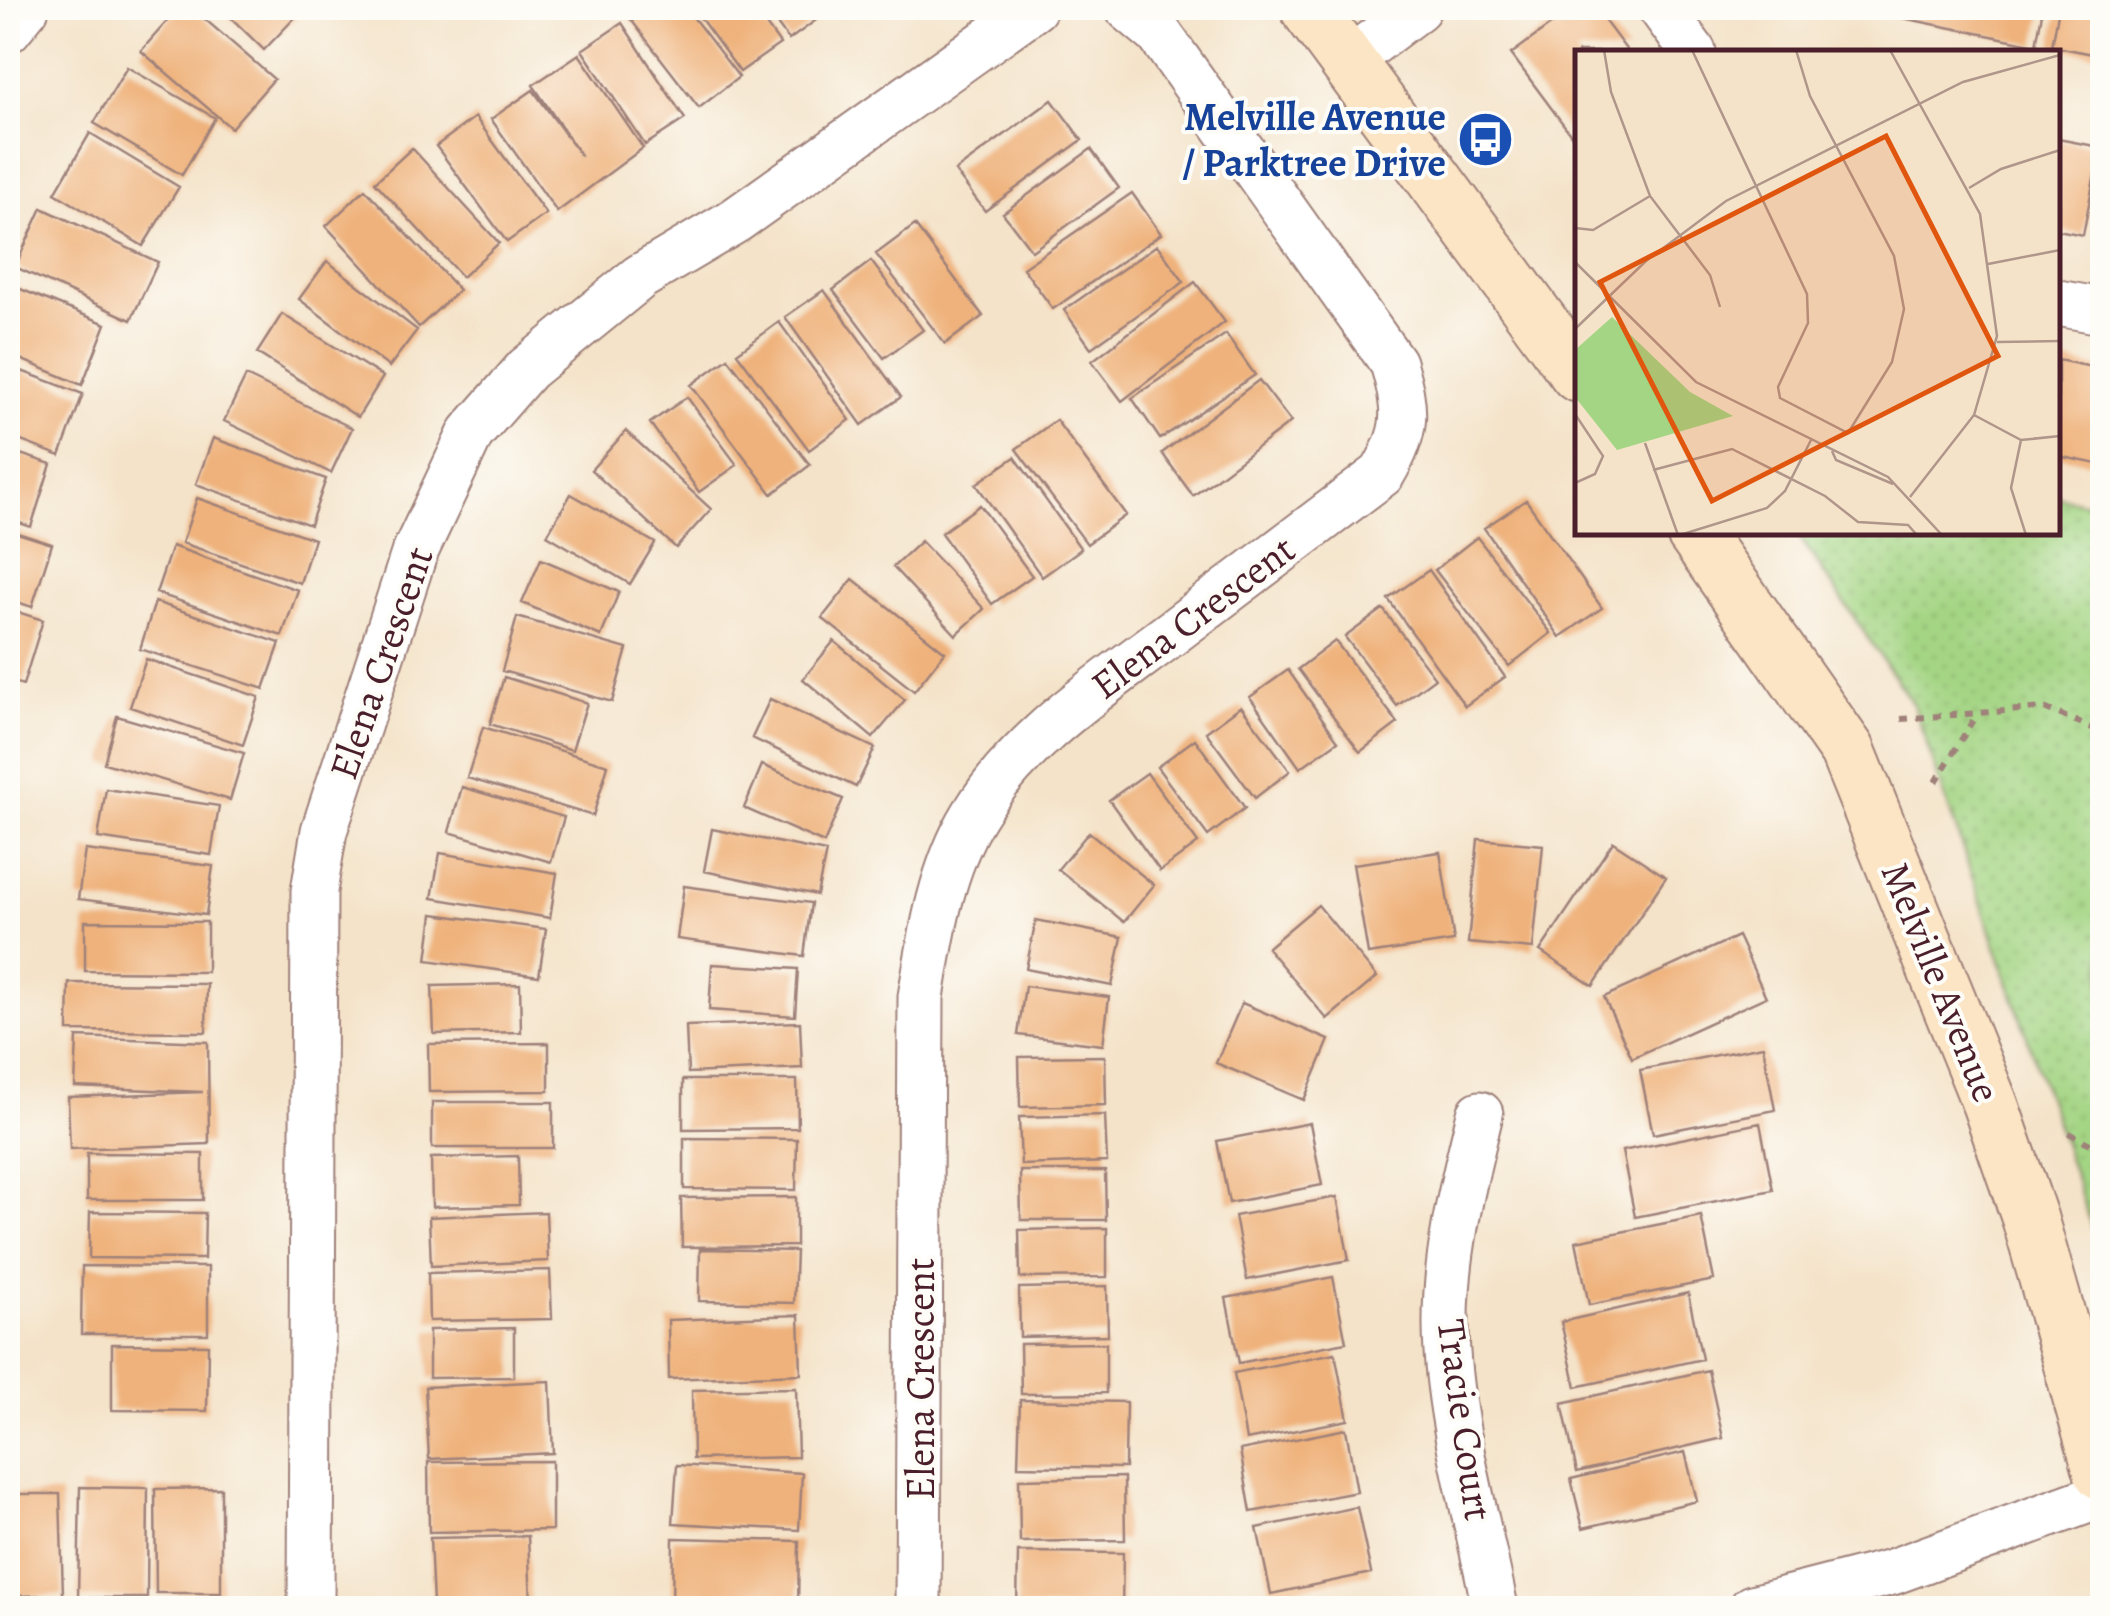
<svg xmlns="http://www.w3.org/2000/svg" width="2110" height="1616" font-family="Alegreya,serif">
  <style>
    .green { fill: url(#green-dots); stroke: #777a58; stroke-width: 2.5 }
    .building { fill: #efb27c }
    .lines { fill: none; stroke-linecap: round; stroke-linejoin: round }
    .street-casing { stroke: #9f817a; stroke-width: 49 }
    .secondary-casing { stroke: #9f817a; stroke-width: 59 }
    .path { stroke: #9f817a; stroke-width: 6; stroke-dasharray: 8 8; stroke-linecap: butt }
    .street { stroke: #fff; stroke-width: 45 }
    .secondary { stroke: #fce5c4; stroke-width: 55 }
    .labels { text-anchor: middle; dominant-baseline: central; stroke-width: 8; stroke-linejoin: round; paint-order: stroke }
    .transit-label { font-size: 40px; font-weight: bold; fill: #164399; stroke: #fdfcf7; text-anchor: end }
    .street-label { font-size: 40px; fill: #4a1f2b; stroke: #fdfcf7 }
    .inset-road { fill: none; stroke: #b0958a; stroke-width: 2.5 }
    .view { fill: #e0560e; fill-opacity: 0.15; stroke: #e0560e; stroke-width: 5 }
    .inset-edge { fill: none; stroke: #4a1f2b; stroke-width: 5 }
  </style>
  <defs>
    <pattern id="green-dots" width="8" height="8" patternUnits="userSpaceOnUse" patternTransform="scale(2.5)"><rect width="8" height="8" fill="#a4d584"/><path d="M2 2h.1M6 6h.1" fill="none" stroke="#8fb672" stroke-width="1.8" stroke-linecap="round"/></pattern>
  </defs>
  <rect width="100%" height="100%" fill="#fdfcf7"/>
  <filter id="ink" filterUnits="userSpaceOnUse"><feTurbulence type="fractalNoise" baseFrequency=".01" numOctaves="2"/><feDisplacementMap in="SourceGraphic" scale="20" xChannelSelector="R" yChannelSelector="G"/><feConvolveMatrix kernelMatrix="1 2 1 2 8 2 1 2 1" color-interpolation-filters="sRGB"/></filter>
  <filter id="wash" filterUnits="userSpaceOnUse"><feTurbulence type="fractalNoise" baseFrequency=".0048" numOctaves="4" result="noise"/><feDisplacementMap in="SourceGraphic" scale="40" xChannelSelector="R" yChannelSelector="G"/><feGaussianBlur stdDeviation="2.25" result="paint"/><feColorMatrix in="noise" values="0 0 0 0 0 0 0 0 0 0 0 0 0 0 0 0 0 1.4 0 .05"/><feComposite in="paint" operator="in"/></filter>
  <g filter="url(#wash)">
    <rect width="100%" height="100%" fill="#f4e3c9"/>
    <path class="green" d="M 2058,497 L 2102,506 L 2102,1257 L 1914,706 L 1797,533 L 2058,532 Z"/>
    <g id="blocks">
      <path class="building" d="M 179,8 L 192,8 L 274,79 L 231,128 L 141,51 Z
        M 221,8 L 304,8 L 264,50 Z
        M 622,8 L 686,8 L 739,77 L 699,108 Z
        M 693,8 L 754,8 L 780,44 L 740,72 Z
        M 765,8 L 824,8 L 827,12 L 789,40 Z
        M 1574,8 L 1595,8 L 1628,52 L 1578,52 L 1578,144 L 1511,54 Z
        M 1853,8 L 2043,8 L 2036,45 Z
        M 2059,8 L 2102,8 L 2102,56 L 2052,46 Z
        M 622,23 L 685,119 L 645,145 L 582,50 Z
        M 579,54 L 643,148 L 557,212 L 491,119 L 533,90 L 581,156 L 533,85 Z
        M 127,67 L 215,118 L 182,175 L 94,123 Z
        M 1052,100 L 1082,140 L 985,211 L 955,171 Z
        M 475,117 L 546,214 L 507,242 L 436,146 Z
        M 90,133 L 179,187 L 143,246 L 55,193 Z
        M 2058,139 L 2100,147 L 2083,235 L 2058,230 Z
        M 412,148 L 499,243 L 462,277 L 375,182 Z
        M 1091,149 L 1119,188 L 1032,251 L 1003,213 Z
        M 365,189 L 459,290 L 419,327 L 326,226 Z
        M 1132,193 L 1161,234 L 1053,309 L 1023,268 Z
        M 42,208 L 158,262 L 131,320 L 15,267 Z
        M 915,225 L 983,316 L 945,344 L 876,254 Z
        M 1157,245 L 1184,282 L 1091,348 L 1064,310 Z
        M 327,261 L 417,330 L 389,367 L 299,299 Z
        M 871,261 L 923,330 L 884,358 L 833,290 Z
        M 1195,282 L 1225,322 L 1122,401 L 1092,361 Z
        M 8,284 L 106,324 L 82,385 L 8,354 Z
        M 824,290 L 901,397 L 862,425 L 785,317 Z
        M 282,314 L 383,377 L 358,417 L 257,353 Z
        M 779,322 L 850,420 L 809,450 L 737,353 Z
        M 1226,334 L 1255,375 L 1160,439 L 1132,398 Z
        M 728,358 L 810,465 L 772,494 L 691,385 Z
        M 2058,360 L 2102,369 L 2102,465 L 2058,456 Z
        M 8,366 L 83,394 L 60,456 L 8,436 Z
        M 246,376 L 352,428 L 331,473 L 224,421 Z
        M 1259,380 L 1291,422 L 1193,496 L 1162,453 Z
        M 687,397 L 737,465 L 699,492 L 650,423 Z
        M 1056,420 L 1126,515 L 1087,544 L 1016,449 Z
        M 626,431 L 711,509 L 676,548 L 591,470 Z
        M 213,438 L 326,479 L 310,525 L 196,484 Z
        M 8,450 L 51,464 L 31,527 L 8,519 Z
        M 1015,457 L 1081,549 L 1042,577 L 976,484 Z
        M 571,494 L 655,543 L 630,584 L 547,535 Z
        M 197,498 L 314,539 L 300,583 L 182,543 Z
        M 1526,500 L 1602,608 L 1560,637 L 1484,528 Z
        M 980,505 L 1032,576 L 992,604 L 941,533 Z
        M 8,530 L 52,544 L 32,607 L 8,599 Z
        M 1477,537 L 1551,633 L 1509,666 L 1435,570 Z
        M 921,541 L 984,609 L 956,635 L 893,567 Z
        M 172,546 L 298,590 L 282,636 L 156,593 Z
        M 541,559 L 619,592 L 601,636 L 522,603 Z
        M 1429,570 L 1505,677 L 1465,706 L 1388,599 Z
        M 853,579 L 945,652 L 914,691 L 822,618 Z
        M 155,602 L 280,643 L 264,689 L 140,649 Z
        M 8,609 L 43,620 L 23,685 L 8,680 Z
        M 1383,609 L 1435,678 L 1397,706 L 1345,637 Z
        M 517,617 L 627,649 L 612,702 L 502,671 Z
        M 834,641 L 905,700 L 873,738 L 803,679 Z
        M 1335,641 L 1398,723 L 1360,752 L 1298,669 Z
        M 146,659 L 259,697 L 243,745 L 130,707 Z
        M 1288,670 L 1338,741 L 1300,768 L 1250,697 Z
        M 504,677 L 587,703 L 572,750 L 490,724 Z
        M 770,699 L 875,748 L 856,787 L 752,738 Z
        M 1241,706 L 1290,771 L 1255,798 L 1206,732 Z
        M 117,716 L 244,753 L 230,800 L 104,763 Z
        M 483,727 L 608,765 L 593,816 L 467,778 Z
        M 1195,739 L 1245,808 L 1208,836 L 1157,767 Z
        M 762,765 L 843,799 L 824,843 L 744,808 Z
        M 1147,773 L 1198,843 L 1160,871 L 1109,800 Z
        M 462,787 L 564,817 L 551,862 L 449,832 Z
        M 106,789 L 219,806 L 211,855 L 98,838 Z
        M 712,829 L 826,852 L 817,895 L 704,871 Z
        M 1089,832 L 1154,885 L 1124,922 L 1058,869 Z
        M 1478,839 L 1543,845 L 1533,949 L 1468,943 Z
        M 1613,842 L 1666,877 L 1593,986 L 1540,951 Z
        M 85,850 L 213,866 L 206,915 L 78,899 Z
        M 1440,852 L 1454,941 L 1368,954 L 1353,864 Z
        M 440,853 L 557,873 L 550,918 L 432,898 Z
        M 684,886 L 811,903 L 804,956 L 677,939 Z
        M 1318,905 L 1377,977 L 1327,1019 L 1267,948 Z
        M 433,914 L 546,929 L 539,976 L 427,960 Z
        M 1036,920 L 1122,937 L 1112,986 L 1026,969 Z
        M 85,921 L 207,922 L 207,972 L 85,971 Z
        M 1738,936 L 1766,997 L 1632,1058 L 1604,997 Z
        M 712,964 L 798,969 L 795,1016 L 709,1010 Z
        M 69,983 L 207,984 L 206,1032 L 68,1031 Z
        M 520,984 L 521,1032 L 434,1034 L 432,986 Z
        M 1025,986 L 1109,997 L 1103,1045 L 1018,1035 Z
        M 1242,1003 L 1329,1040 L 1304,1100 L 1216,1063 Z
        M 800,1022 L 802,1068 L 688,1073 L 686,1026 Z
        M 77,1037 L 208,1042 L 209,1144 L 70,1149 L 68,1097 L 203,1092 L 75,1087 Z
        M 549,1043 L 549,1091 L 429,1092 L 428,1044 Z
        M 1763,1046 L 1775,1110 L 1653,1134 L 1640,1070 Z
        M 1105,1056 L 1106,1105 L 1020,1107 L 1019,1057 Z
        M 683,1080 L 797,1080 L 798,1128 L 683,1129 Z
        M 432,1102 L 553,1102 L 553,1148 L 432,1148 Z
        M 1105,1115 L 1107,1162 L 1021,1165 L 1019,1117 Z
        M 1310,1123 L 1322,1185 L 1229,1203 L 1217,1141 Z
        M 1760,1123 L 1773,1190 L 1635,1217 L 1622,1151 Z
        M 684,1138 L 797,1139 L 796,1190 L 684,1189 Z
        M 87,1153 L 203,1154 L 203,1200 L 87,1200 Z
        M 518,1156 L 519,1205 L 432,1207 L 431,1158 Z
        M 1020,1171 L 1105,1171 L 1106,1220 L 1021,1220 Z
        M 796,1197 L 796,1246 L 682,1247 L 681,1198 Z
        M 1337,1197 L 1349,1260 L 1247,1280 L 1235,1216 Z
        M 90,1212 L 205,1213 L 204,1259 L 89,1258 Z
        M 546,1212 L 548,1261 L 431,1266 L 429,1217 Z
        M 1701,1216 L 1714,1280 L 1589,1305 L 1576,1241 Z
        M 1107,1228 L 1107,1277 L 1020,1278 L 1019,1230 Z
        M 700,1249 L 796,1251 L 794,1303 L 699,1301 Z
        M 82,1266 L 208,1267 L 208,1334 L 81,1334 Z
        M 550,1270 L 552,1319 L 429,1321 L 428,1273 Z
        M 1333,1277 L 1346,1342 L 1239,1363 L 1226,1298 Z
        M 1107,1286 L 1108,1335 L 1020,1337 L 1019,1288 Z
        M 1688,1293 L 1702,1359 L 1576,1387 L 1561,1322 Z
        M 799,1315 L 801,1374 L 669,1379 L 668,1320 Z
        M 514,1328 L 514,1377 L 429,1378 L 429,1330 Z
        M 1106,1343 L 1106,1393 L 1021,1394 L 1020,1344 Z
        M 112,1344 L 208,1345 L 207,1411 L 112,1410 Z
        M 1335,1353 L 1348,1420 L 1246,1440 L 1234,1373 Z
        M 1708,1370 L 1723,1438 L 1577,1472 L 1562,1403 Z
        M 550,1381 L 553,1453 L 429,1459 L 425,1387 Z
        M 796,1388 L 798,1457 L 693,1459 L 692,1390 Z
        M 1020,1400 L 1126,1402 L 1125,1468 L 1018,1466 Z
        M 1346,1429 L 1357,1492 L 1251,1512 L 1240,1450 Z
        M 1685,1452 L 1697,1501 L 1583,1528 L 1571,1479 Z
        M 552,1461 L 552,1530 L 429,1532 L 428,1462 Z
        M 677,1465 L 802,1473 L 799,1530 L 673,1523 Z
        M 1124,1477 L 1125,1540 L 1020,1542 L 1019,1479 Z
        M 80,1487 L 148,1488 L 147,1598 L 78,1598 Z
        M 221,1488 L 221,1593 L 156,1593 L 155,1489 Z
        M 8,1494 L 60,1494 L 63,1595 L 8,1596 Z
        M 1357,1507 L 1371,1573 L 1271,1594 L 1257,1528 Z
        M 528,1536 L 531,1603 L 433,1605 L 430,1538 Z
        M 673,1538 L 799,1541 L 798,1608 L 672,1605 Z
        M 1018,1552 L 1123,1553 L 1122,1608 L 1017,1608 Z"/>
    </g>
  </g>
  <g filter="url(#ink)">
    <use href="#blocks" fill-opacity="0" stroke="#9f817a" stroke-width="2.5"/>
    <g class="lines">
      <defs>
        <path id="street" d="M 1661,8 L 1693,52
          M 8,30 L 26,8
          M 1347,62 L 1418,8
          M 2058,303 L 2102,311
          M 1480,1114 C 1463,1183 1445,1255 1446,1327 C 1447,1418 1478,1519 1495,1608
          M 311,1608 L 314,891 L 324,831 L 414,554 L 471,433 L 527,369 L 640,277 L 736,220 L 1034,8
          M 918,1608 L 921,997 C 931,936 941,869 974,815 C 1020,739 1100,687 1169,635 C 1240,581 1311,528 1382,474 C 1408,431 1407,410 1393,363 L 1159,34 L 1128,8
          M 1752,1608 L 1892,1572 L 2102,1495"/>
        <path id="secondary" d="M 1308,8 L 1578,374
          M 1694,532 L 1847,750 L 1990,1104 L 2030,1219 L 2102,1472"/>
      </defs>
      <use href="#street" class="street-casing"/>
      <use href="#secondary" class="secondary-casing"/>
      <path class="path" d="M 1901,719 L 2044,708 L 2102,732
        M 1936,782 L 1976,715
        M 2069,1133 L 2090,1144 L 2102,1157"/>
      <use href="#street" class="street"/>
      <use href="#secondary" class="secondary"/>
    </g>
  </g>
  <defs>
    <symbol id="bus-disc" viewBox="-11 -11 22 22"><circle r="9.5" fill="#1a4fb4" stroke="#fdfcf7"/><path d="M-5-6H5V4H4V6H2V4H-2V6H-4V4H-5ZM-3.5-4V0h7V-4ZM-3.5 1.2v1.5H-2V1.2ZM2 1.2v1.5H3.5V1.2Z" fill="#fff"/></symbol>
  </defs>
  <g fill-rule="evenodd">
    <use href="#bus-disc" x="1454" y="108" width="63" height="63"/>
  </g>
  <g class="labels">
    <g class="transit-label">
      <text x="1446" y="116">Melville Avenue<tspan x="1446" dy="46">/ Parktree Drive</tspan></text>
    </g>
    <g class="street-label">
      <text transform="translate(1193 617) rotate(-37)">Elena Crescent</text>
      <text transform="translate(381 663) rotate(-71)">Elena Crescent</text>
      <text transform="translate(1941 982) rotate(68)">Melville Avenue</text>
      <text transform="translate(920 1379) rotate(-90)">Elena Crescent</text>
      <text transform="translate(1465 1420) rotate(82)">Tracie Court</text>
    </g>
  </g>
  <g transform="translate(1575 50)">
    <rect width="485" height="485" fill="#f4e3c9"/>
    <path d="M 37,267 L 115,342 L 158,366 L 42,400 L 0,347 L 0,300 Z" fill="#a4d584"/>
    <path d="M 39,310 L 56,311 L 54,345 L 37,344 Z" fill="#a4d584"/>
    <path class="inset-road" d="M 29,0 L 36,42 L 75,146 L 135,225 L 145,257M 117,0 L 232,244 L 233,273 L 203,337 L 205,348 L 273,383 L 317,312 L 329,259 L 319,206 L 235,46 L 221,0M 315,0 L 405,164 L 422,286 L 399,365 L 335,447M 394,138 L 426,119 L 485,100M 0,178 L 18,180 L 75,146M 0,212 L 121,332 L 313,427 L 367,485M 413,214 L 485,200M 0,279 L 71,211 L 151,151 L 388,32 L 485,5M 422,292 L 485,291M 0,364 L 28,406 L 20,424 L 0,433M 399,365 L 446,390 L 485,386M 446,390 L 436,438 L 451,485M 70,393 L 103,485M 257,401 L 261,410 L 318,434M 78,420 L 157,399 L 250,446 L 283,472 L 333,475 L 342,485M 105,485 L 192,458 L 210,441 L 236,390"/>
    <path class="view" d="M 311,86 L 423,306 L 137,451 L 25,232 Z"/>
    <rect width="485" height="485" class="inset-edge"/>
  </g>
  <rect width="2110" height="1616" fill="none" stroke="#fdfcf7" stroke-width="40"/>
</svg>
